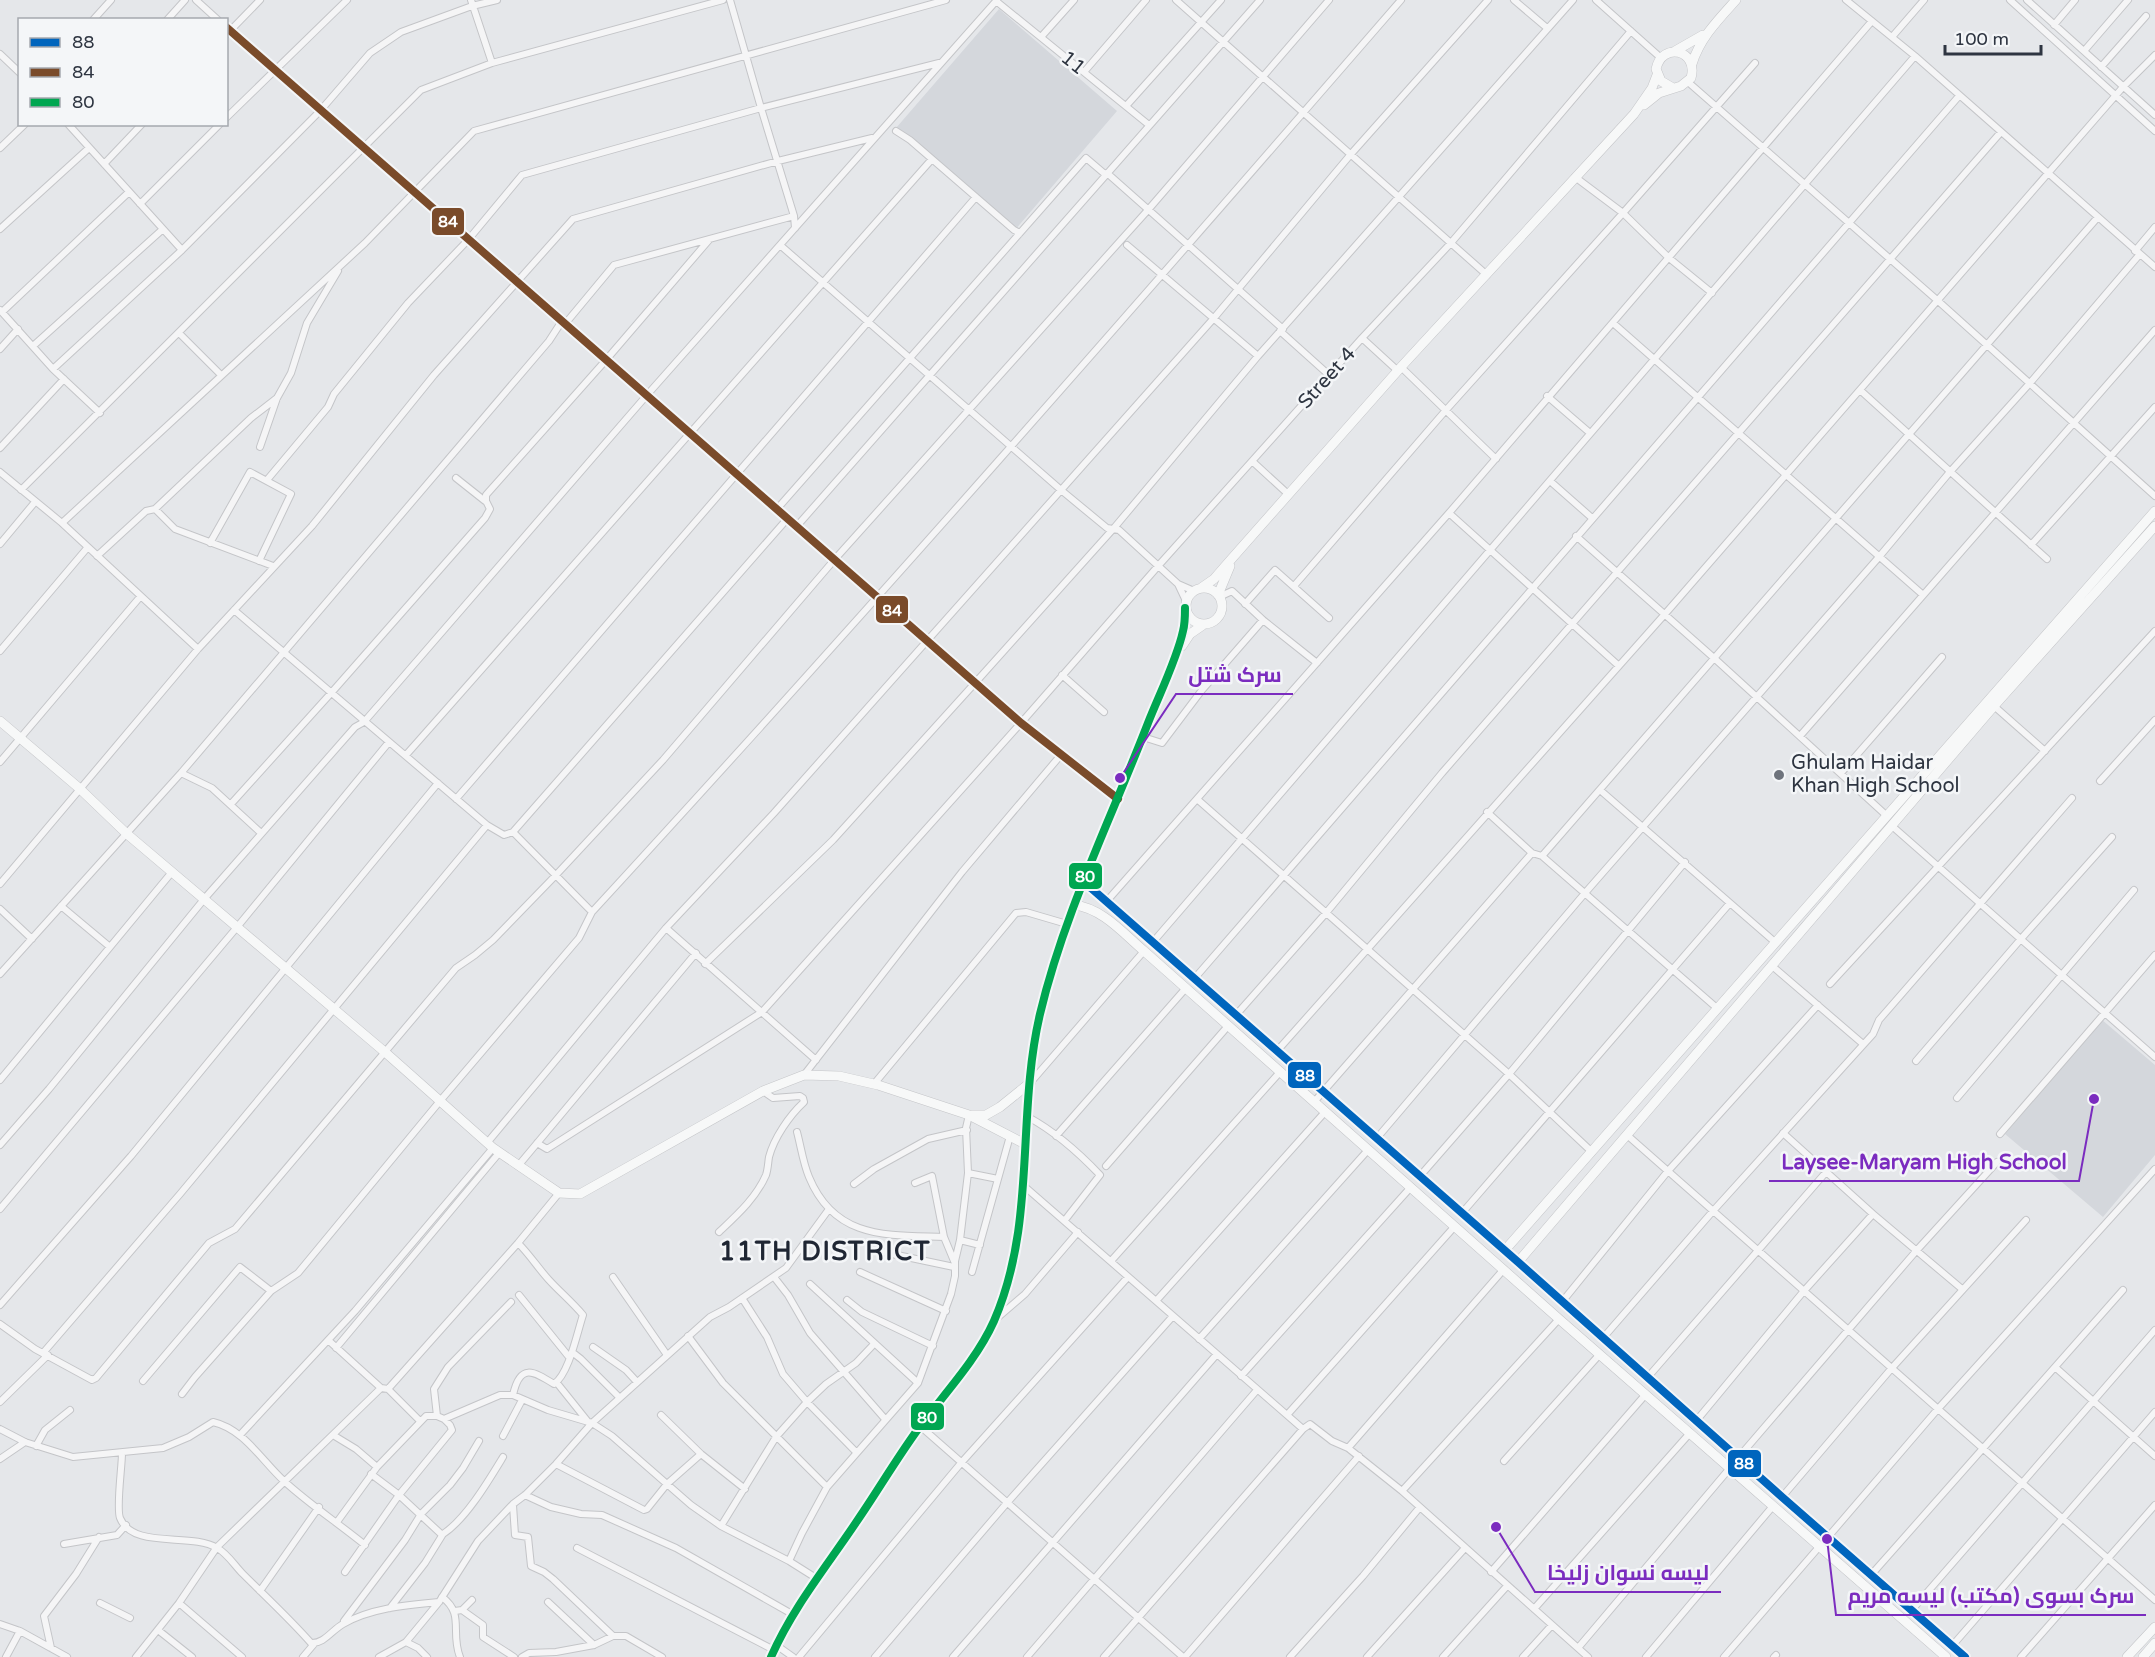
<svg xmlns="http://www.w3.org/2000/svg" width="2155" height="1657" font-family="'Varela Round',Cairo,sans-serif">
  <style>
    .built { fill: #d4d7dc }
    .lines { fill: none; stroke-linecap: round; stroke-linejoin: round }
    .street-casing { stroke: #c4c5c8; stroke-width: 8 }
    .secondary-casing { stroke: #c4c5c8; stroke-width: 10 }
    .street { stroke: #f5f5f6; stroke-width: 6 }
    .secondary { stroke: #f7f8f8; stroke-width: 9 }
    .bus-1-casing { stroke: #f4f6f8; stroke-width: 12 }
    .bus-2-casing { stroke: #f4f6f8; stroke-width: 12 }
    .bus-3-casing { stroke: #f4f6f8; stroke-width: 12 }
    .bus-1 { stroke: #0065bd; stroke-width: 8 }
    .bus-2 { stroke: #7a4b2a; stroke-width: 8 }
    .bus-3 { stroke: #00a651; stroke-width: 8 }
    .poi-dot { fill: #6e737c; stroke: #f4f6f8; stroke-width: 2 }
    .labels { text-anchor: middle; dominant-baseline: central; stroke-width: 5; stroke-linejoin: round; paint-order: stroke }
    .street-label { font-size: 20px; fill: #2e3541; stroke: #f4f6f8 }
    .poi-label { font-size: 20px; fill: #2e3541; stroke: #f4f6f8; text-anchor: start }
    .district-label { font-size: 26px; font-weight: bold; letter-spacing: 1.5px; fill: #1f2633; stroke: #f4f6f8 }
    .leader { fill: none; stroke: #7b2cbf; stroke-width: 2 }
    .callout-dot { fill: #7b2cbf; stroke: #f4f6f8; stroke-width: 2 }
    .callout-label { font-size: 21px; text-anchor: middle; font-weight: bold; fill: #7b2cbf; stroke: #f4f6f8; stroke-width: 5; stroke-linejoin: round; paint-order: stroke }
    .line-badge { stroke: #f4f6f8; stroke-width: 2 }
    .badge-label { font-size: 16px; text-anchor: middle; font-weight: bold; fill: #fff }
  </style>
  <rect width="100%" height="100%" fill="#e5e7ea"/>
  <path class="built" d="M 999,9 L 1117,111 L 1014,231 L 896,128 Z
    M 2101,1019 L 2155,1065 L 2155,1155 L 2103,1217 L 2005,1134 Z"/>
  <g class="lines">
    <defs>
      <path id="street" d="M 196,0 L 218,20
        M 471,0 L 492,63
        M 730,0 L 761,108 L 794,216 L 795,228
        M 1176,0 L 1487,275
        M 1514,0 L 1547,28
        M 1596,0 L 1661,58
        M 1846,0 L 1915,56 L 2155,267
        M 2010,0 L 2155,131
        M 2027,0 L 2155,115
        M 996,1 L 1149,125
        M 93,20 L 111,0
        M 167,20 L 185,0
        M 2054,25 L 2075,0
        M 226,27 L 1021,723 L 1118,799
        M 226,35 L 260,0
        M 1041,37 L 1074,0
        M 1892,37 L 1924,0
        M 2084,51 L 2128,0
        M 0,54 L 20,73
        M 2101,67 L 2146,16
        M 1084,72 L 1146,0
        M 1688,82 L 1937,300 L 2155,496
        M 1126,106 L 1221,0
        M 226,118 L 347,0
        M 68,124 L 182,250
        M 896,131 L 910,140 L 1014,230 L 1020,233
        M 0,148 L 25,124
        M 104,164 L 142,124
        M 1107,173 L 1283,329
        M 1575,177 L 1623,213 L 1669,258 L 1712,293
        M 140,204 L 220,124
        M 0,229 L 89,148
        M 780,245 L 1061,490 L 1107,528 L 1119,530 L 1178,584 L 1186,601
        M 1127,245 L 1258,356
        M 2135,251 L 2155,227
        M 0,310 L 53,369 L 100,413
        M 2,312 L 129,192
        M 1613,323 L 1922,594
        M 565,324 L 614,265 L 794,216
        M 1280,331 L 1329,375
        M 179,333 L 221,375
        M 1362,338 L 1398,371
        M 33,346 L 163,229
        M 0,349 L 18,329
        M 1401,367 L 1496,459
        M 53,369 L 182,250 L 320,111 L 370,53 L 401,32 L 472,6 L 497,0
        M 1860,390 L 2047,559
        M 1547,396 L 1590,433
        M 260,447 L 277,398 L 291,373 L 307,323 L 338,271
        M 0,448 L 64,379
        M 1252,461 L 1288,494
        M 0,472 L 62,523 L 198,649
        M 456,478 L 485,501
        M 267,480 L 328,407 L 334,394 L 408,303 L 468,240 L 522,175 L 761,108 L 939,63
        M 1550,481 L 1592,518
        M 21,490 L 421,90 L 492,63 L 723,0
        M 155,509 L 175,529 L 273,566
        M 777,509 L 1086,158 L 1106,175
        M 1449,513 L 1619,666
        M 62,523 L 365,243 L 474,131 L 946,0
        M 797,526 L 1260,0
        M 1576,536 L 1714,658 L 1887,816
        M 210,543 L 250,472 L 291,494 L 259,561
        M 0,544 L 35,502
        M 2031,545 L 2155,407
        M 97,556 L 146,511 L 155,509 L 251,418 L 277,398
        M 1178,584 L 1194,591
        M 1294,586 L 1446,410 L 1623,213 L 1755,63
        M 1219,597 L 1232,591 L 1263,620 L 1317,663
        M 1245,604 L 1275,570 L 1329,618
        M 234,610 L 487,825 L 504,835 L 513,832 L 788,518
        M 0,651 L 88,547
        M 1062,675 L 1104,712
        M 1994,706 L 2045,751
        M 1800,736 L 2155,330
        M 1143,737 L 1162,743 L 1202,690 L 1263,620
        M 406,755 L 932,159
        M 0,762 L 140,597
        M 181,773 L 212,788 L 261,833
        M 1841,773 L 1942,657
        M 2100,781 L 2155,720
        M 1600,790 L 1776,943
        M 456,799 L 976,197
        M 1197,799 L 1509,1074 L 1592,1152
        M 231,804 L 332,692 L 485,518 L 490,509 L 486,501 L 486,495 L 606,360 L 709,240
        M 1487,812 L 1532,853 L 1542,856 L 1718,1009
        M 1892,826 L 2155,1057
        M 513,832 L 592,912
        M 1542,856 L 2098,217
        M 0,884 L 198,649 L 312,526 L 434,375 L 573,219 L 778,161 L 872,138
        M 1106,902 L 1449,513 L 1872,21
        M 61,906 L 110,947
        M 0,909 L 32,939
        M 666,928 L 816,1060
        M 1153,942 L 1915,56
        M 705,964 L 833,840 L 975,683 L 1114,528 L 1258,356 L 1573,0
        M 1771,965 L 1863,1044
        M 0,974 L 181,773 L 549,341 L 562,321
        M 1194,979 L 1959,96
        M 1830,984 L 2155,631
        M 1236,1015 L 1326,913 L 1442,773 L 2001,132
        M 1277,1051 L 1665,614 L 2123,87 L 2155,55
        M 1916,1061 L 2020,940 L 2112,837
        M 804,1075 L 962,872 L 1060,756
        M 0,1080 L 172,872
        M 1031,1082 L 1144,951
        M 874,1084 L 1016,913 L 1026,912 L 1067,924
        M 1957,1098 L 2134,890
        M 1314,1102 L 1532,853
        M 1028,1117 C 1054,1131 1080,1154 1100,1175 L 1065,1220
        M 797,1132 C 801,1147 803,1163 809,1177 C 835,1240 888,1235 944,1237
        M 1783,1133 L 1873,1214 L 1962,1289
        M 2000,1134 L 2155,955
        M 1627,1135 L 2155,1600
        M 1056,1136 L 1186,988
        M 1377,1138 L 1585,893 L 1879,557 L 1949,473 L 2030,383 L 2140,254
        M 487,1143 L 666,928 L 774,813 L 1214,318 L 1351,154 L 1488,0
        M 537,1143 L 547,1149 L 762,1012 L 1021,723 L 1159,565 L 1362,338 L 1450,244 L 1631,31
        M 0,1145 L 49,1089 L 205,898 L 355,727 L 364,722 L 647,395 L 997,0
        M 518,1166 L 696,953
        M 1106,1166 L 1228,1026
        M 968,1173 L 998,1179
        M 1420,1176 L 1509,1074 L 1685,862
        M 915,1183 L 932,1176 L 944,1237 L 954,1261
        M 854,1184 L 874,1169 L 928,1139 L 967,1130
        M 1024,1186 L 1303,1429 L 1310,1424 L 1332,1441 L 1348,1448 L 1402,1491 L 1588,1657
        M 0,1209 L 238,926 L 389,742
        M 1462,1213 L 1730,903
        M 719,1232 C 737,1215 756,1198 766,1175 C 768,1169 768,1163 769,1157 C 774,1138 789,1116 804,1102 L 803,1098 L 800,1096 L 773,1098 L 763,1091
        M 960,1240 L 980,1245
        M 878,1251 L 954,1267
        M 1111,1261 L 1280,1072
        M 860,1272 L 946,1311
        M 972,1272 L 1010,1136
        M 613,1277 L 667,1355
        M 774,1277 L 788,1295 L 810,1333 L 885,1419
        M 810,1284 L 918,1383
        M 519,1295 L 569,1357
        M 742,1298 L 767,1337 L 783,1374 L 807,1402 L 856,1452
        M 847,1300 L 862,1312 L 933,1346
        M 1156,1301 L 1325,1112
        M 1562,1302 L 1668,1171 L 1818,1005
        M 0,1305 L 131,1156 L 438,783
        M 996,1319 L 1025,1294 L 1078,1232
        M 0,1324 L 35,1349 L 92,1380 L 96,1378 L 209,1243 L 235,1229 L 456,968 L 475,955 L 493,940 L 556,875 L 663,760 L 835,559 L 1148,210 L 1329,0
        M 688,1336 L 723,1383 L 827,1487
        M 1603,1338 L 1713,1211 L 1873,1034 L 1879,1020 L 2072,798
        M 1199,1339 L 1368,1150
        M 328,1340 L 381,1388
        M 593,1347 L 626,1370 L 637,1382
        M 336,1348 L 499,1153
        M 572,1352 L 581,1359 L 620,1398
        M 43,1353 L 180,1194 L 487,825
        M 2055,1367 L 2155,1456
        M 1241,1376 L 1411,1187
        M 1648,1377 L 1827,1171
        M 143,1381 L 240,1267 L 271,1291
        M 557,1383 L 589,1423
        M 388,1389 L 420,1421
        M 182,1394 L 195,1377 L 271,1291 L 298,1273 L 440,1101 L 579,938 L 592,912 C 867,613 1135,307 1401,0
        M 513,1395 C 520,1363 533,1371 554,1384 C 569,1374 577,1333 583,1315 C 572,1302 560,1292 549,1280 C 538,1268 530,1255 518,1243
        M 0,1402 L 48,1355
        M 661,1415 L 701,1454 L 745,1489
        M 1287,1415 L 1455,1226
        M 437,1416 L 434,1389 L 448,1367 L 511,1302
        M 1697,1420 L 1803,1292 L 1873,1214
        M 920,1426 L 1183,1657
        M 0,1429 L 25,1442 L 73,1457 L 163,1448 L 189,1437 L 213,1422 C 244,1429 262,1461 284,1481 C 309,1504 338,1523 365,1545
        M 240,1435 L 355,1311 L 493,1148
        M 333,1435 L 356,1449 L 377,1467
        M 503,1436 L 522,1400
        M 36,1446 L 45,1430 L 70,1410
        M 1348,1448 L 1504,1269
        M 122,1453 C 122,1467 116,1508 120,1518 C 133,1550 191,1532 217,1548 C 227,1553 235,1566 243,1574 C 266,1597 290,1619 311,1643 C 324,1644 332,1630 343,1624 C 371,1608 407,1605 439,1602
        M 1738,1458 L 1917,1250 L 1997,1162
        M 0,1459 L 25,1442
        M 1504,1461 L 1600,1354
        M 556,1464 L 644,1510 L 647,1509 L 667,1484 L 701,1454
        M 371,1474 L 399,1495 L 440,1533 L 443,1534 C 466,1519 489,1480 503,1457
        M 1402,1491 L 1559,1319
        M 525,1495 L 551,1507 L 581,1514 L 602,1515 L 676,1548 L 792,1614
        M 1782,1497 L 1891,1369 L 2026,1220
        M 513,1505 L 515,1535 L 528,1537 L 531,1566 L 544,1572 L 553,1579 L 613,1636
        M 337,1522 L 377,1467 L 426,1416 L 437,1416 L 444,1419 L 500,1395 L 513,1395 L 548,1410 L 592,1423 L 612,1436 L 691,1505 L 721,1526 L 789,1561 L 816,1578
        M 721,1526 L 776,1437 L 807,1402 L 826,1384 L 856,1363 L 874,1344
        M 1828,1537 L 1937,1410 L 2155,1169
        M 64,1544 L 117,1535 L 126,1525
        M 577,1548 L 774,1650
        M 789,1561 L 802,1533 L 827,1487 L 918,1383 L 951,1294 L 955,1276 L 955,1261 L 960,1240 L 968,1173 L 966,1128 L 969,1115
        M 345,1572 L 399,1495 L 452,1430 L 450,1425 L 444,1419
        M 1491,1572 L 1646,1394
        M 1871,1575 L 2123,1290
        M 260,1591 L 319,1507
        M 442,1597 C 465,1614 450,1632 460,1657
        M 548,1602 L 594,1645
        M 100,1603 L 130,1618
        M 179,1603 L 242,1657
        M 390,1608 L 425,1563 L 443,1534
        M 1534,1609 L 1690,1433
        M 462,1610 L 472,1600
        M 455,1611 L 462,1610 L 483,1625 L 483,1637 L 514,1657
        M 1911,1611 L 2155,1330
        M 344,1621 L 405,1540 L 421,1514 L 450,1485 L 463,1468 L 479,1441
        M 0,1624 L 20,1631 L 67,1657
        M 158,1630 L 192,1657
        M 406,1642 L 418,1648 L 427,1657
        M 776,1645 L 793,1657
        M 1952,1646 L 2155,1412
        M 51,1648 L 44,1616 L 76,1574 L 99,1537
        M 1578,1648 L 1730,1468
        M 6,1657 L 20,1631
        M 136,1657 L 179,1603 L 217,1547 L 381,1388 L 388,1389 L 518,1243 L 559,1193
        M 303,1657 L 314,1644
        M 379,1657 L 406,1642 L 439,1602 L 478,1541 L 513,1504 L 525,1495 L 556,1464 L 592,1423 L 710,1317 L 729,1307 L 786,1268 L 829,1209
        M 522,1657 L 529,1653 L 556,1652 L 594,1645 L 613,1636 L 626,1636 L 662,1657
        M 799,1657 L 961,1463 L 1128,1277
        M 875,1657 L 1006,1504 L 1173,1316
        M 953,1657 L 1217,1354
        M 1027,1657 L 1257,1390
        M 1104,1657 L 1303,1429
        M 1185,1657 L 1359,1456
        M 1290,1657 L 1363,1576 L 1420,1507
        M 1367,1657 L 1465,1548
        M 1443,1657 L 1507,1586
        M 1523,1657 L 1552,1625
        M 1646,1657 L 1773,1506
        M 1724,1657 L 1819,1547
        M 1774,1657 L 1776,1655
        M 2021,1657 L 2155,1505"/>
      <path id="secondary" d="M 1675,51 L 1703,35
        M 1692,64 C 1700,38 1718,20 1736,0
        M 1644,105 L 1659,93 L 1681,86 L 1691,78 C 1699,50 1662,41 1656,69 L 1661,81 L 1673,88
        M1186 606a18 18 0 1 1 36 0a18 18 0 1 1-36 0Z
        M 1201,588 L 1214,579 L 1227,564 L 1401,367 L 1634,114 L 1652,88 L 1657,75
        M 1218,595 L 1230,566
        M 1182,646 L 1190,634 L 1203,625
        M 0,721 L 79,788 L 127,834 L 386,1053 L 493,1148 L 559,1193 L 580,1194 L 763,1091 L 804,1075 L 839,1076 L 878,1085 L 969,1115 L 1025,1144
        M 1083,883 L 1091,888 L 1518,1262 L 1782,1497 L 1965,1657
        M 1074,905 C 1102,908 1123,933 1144,951 L 1559,1319 L 1946,1657
        M 972,1115 L 986,1115 L 1000,1107 L 1031,1082
        M 1505,1250 L 2155,511
        M 1518,1262 L 1994,706 L 2155,526
        M 771,1657 C 793,1607 827,1566 857,1521 C 879,1489 898,1456 921,1425 C 946,1392 977,1359 994,1321 C 1037,1222 1016,1116 1040,1014 C 1064,913 1111,819 1148,723 C 1159,695 1177,659 1183,631 C 1185,624 1185,615 1185,608
        M 2127,1657 L 2155,1627
        M 2143,1657 L 2155,1643"/>
    </defs>
    <use href="#street" class="street-casing"/>
    <use href="#secondary" class="secondary-casing"/>
    <use href="#street" class="street"/>
    <use href="#secondary" class="secondary"/>
    <defs>
      <path id="bus-1" d="M 1083,883 L 1091,888 L 1518,1262 L 1782,1497 L 1965,1657"/>
      <path id="bus-2" d="M 226,27 L 1021,723 L 1118,799"/>
      <path id="bus-3" d="M 771,1657 C 793,1607 827,1566 857,1521 C 879,1489 898,1456 921,1425 C 946,1392 977,1359 994,1321 C 1037,1222 1016,1116 1040,1014 C 1064,913 1111,819 1148,723 C 1159,695 1177,659 1183,631 C 1185,624 1185,615 1185,608"/>
    </defs>
    <use href="#bus-1" class="bus-1-casing"/>
    <use href="#bus-2" class="bus-2-casing"/>
    <use href="#bus-3" class="bus-3-casing"/>
    <use href="#bus-1" class="bus-1"/>
    <use href="#bus-2" class="bus-2"/>
    <use href="#bus-3" class="bus-3"/>
  </g>
  <circle class="poi-dot" cx="1779" cy="775" r="6"/>
  <g class="labels">
    <g class="street-label">
      <text transform="translate(1073 63) rotate(39)">11</text>
      <text transform="translate(1327 378) rotate(-48)">Street 4</text>
    </g>
    <g class="poi-label">
      <text x="1791" y="763">Ghulam Haidar<tspan x="1791" dy="23">Khan High School</tspan></text>
    </g>
    <g class="district-label">
      <text x="825" y="1251">11TH DISTRICT</text>
    </g>
  </g>
  <path class="leader" d="M1120 778L1176 694H1293M2094 1099L2079 1181H1769M1496 1527L1535 1592H1721M1827 1539L1836 1615H2146"/>
  <g class="callout-dot">
    <circle cx="1120" cy="778" r="6"/>
    <circle cx="2094" cy="1099" r="6"/>
    <circle cx="1496" cy="1527" r="6"/>
    <circle cx="1827" cy="1539" r="6"/>
  </g>
  <g class="callout-label">
    <text x="1235" y="682">سرک شتل</text>
    <text x="1924" y="1169">Laysee-Maryam High School</text>
    <text x="1628" y="1580">لیسه نسوان زلیخا</text>
    <text x="1991" y="1603">سرک بسوی (مکتب) لیسه مریم</text>
  </g>
  <g class="line-badge">
    <rect x="431" y="207" width="34" height="29" rx="6" fill="#7a4b2a"/>
    <rect x="875" y="595" width="34" height="29" rx="6" fill="#7a4b2a"/>
    <rect x="1068" y="862" width="35" height="28" rx="6" fill="#00a651"/>
    <rect x="1287" y="1061" width="35" height="28" rx="6" fill="#0065bd"/>
    <rect x="910" y="1402" width="35" height="29" rx="6" fill="#00a651"/>
    <rect x="1727" y="1449" width="35" height="29" rx="6" fill="#0065bd"/>
  </g>
  <g class="badge-label">
    <text x="448" y="227">84</text>
    <text x="892" y="616">84</text>
    <text x="1085" y="882">80</text>
    <text x="1305" y="1081">88</text>
    <text x="927" y="1423">80</text>
    <text x="1744" y="1469">88</text>
  </g>
  <rect x="18" y="18" width="210" height="108" fill="#f4f6f8" stroke="#a5a9af" stroke-width="1.5"/>
  <rect x="30" y="38" width="30" height="9" fill="#0065bd" stroke="#a5a9af" stroke-width="1.5"/>
  <text x="72" y="48" font-size="18" fill="#2e3541">88</text>
  <rect x="30" y="68" width="30" height="9" fill="#7a4b2a" stroke="#a5a9af" stroke-width="1.5"/>
  <text x="72" y="78" font-size="18" fill="#2e3541">84</text>
  <rect x="30" y="98" width="30" height="9" fill="#00a651" stroke="#a5a9af" stroke-width="1.5"/>
  <text x="72" y="108" font-size="18" fill="#2e3541">80</text>
  <path d="M1945 45v9h96v-9" fill="none" stroke="#2e3541" stroke-width="3"/>
  <text x="1954" y="45" font-size="18" fill="#2e3541" stroke="#f4f6f8" stroke-width="4.5" paint-order="stroke">100 m</text>
</svg>
